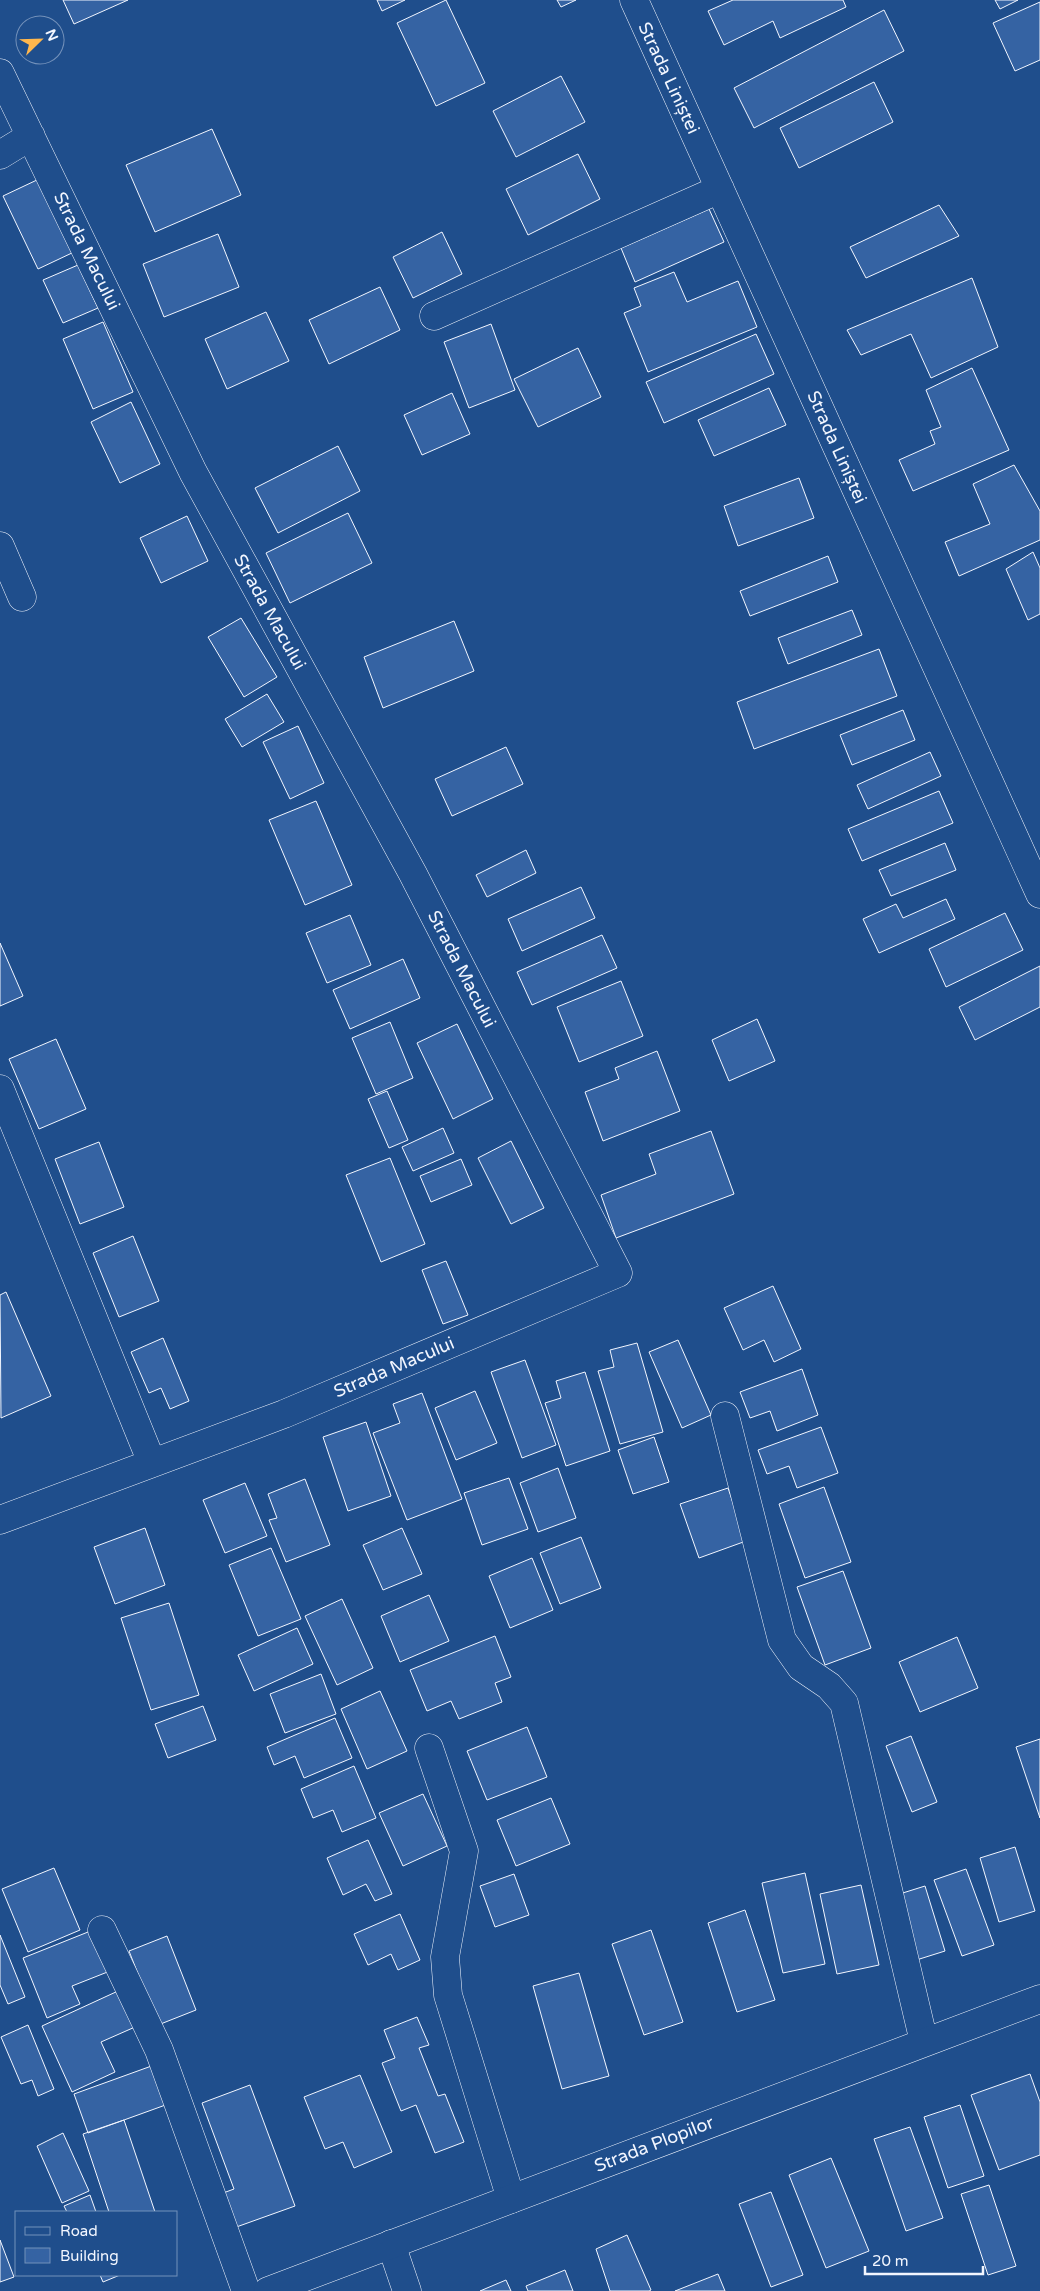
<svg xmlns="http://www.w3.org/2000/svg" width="1040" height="2291" font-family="'Varela Round',sans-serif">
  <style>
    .building { fill: #3563a3; stroke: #f2f6ff }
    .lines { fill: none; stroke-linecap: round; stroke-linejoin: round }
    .minor-casing { stroke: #f2f6ff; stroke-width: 29 }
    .tertiary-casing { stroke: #f2f6ff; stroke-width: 29 }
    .minor { stroke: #1f4e8c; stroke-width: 28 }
    .tertiary { stroke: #1f4e8c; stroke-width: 28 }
    .labels { text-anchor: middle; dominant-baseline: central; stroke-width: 4; stroke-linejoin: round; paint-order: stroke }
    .street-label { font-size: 18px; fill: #f2f6ff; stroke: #1f4e8c }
  </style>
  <rect width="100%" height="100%" fill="#1f4e8c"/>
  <path class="building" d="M 63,0 L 128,0 L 74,24 Z
    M 377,0 L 405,0 L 382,11 Z
    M 446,0 L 485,83 L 436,106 L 397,23 Z
    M 557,0 L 576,0 L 561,7 Z
    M 733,0 L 843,0 L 846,7 L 780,38 L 773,21 L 724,45 L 708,11 Z
    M 995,0 L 1018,0 L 1000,9 Z
    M 1040,2 L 1040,60 L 1015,71 L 993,23 Z
    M 884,10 L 904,51 L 754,128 L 734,88 Z
    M 561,76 L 585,122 L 516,157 L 493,111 Z
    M 874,82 L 893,122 L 799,168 L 780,128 Z
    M 212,129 L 241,195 L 155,232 L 126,165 Z
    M 578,154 L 600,199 L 528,235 L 506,189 Z
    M 39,179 L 74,252 L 38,269 L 3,196 Z
    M 939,205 L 959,236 L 866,278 L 850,247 Z
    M 709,209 L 724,242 L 635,282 L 621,248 Z
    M 442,232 L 462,274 L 413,298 L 393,257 Z
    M 218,234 L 239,287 L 164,317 L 143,264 Z
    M 78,265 L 98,308 L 63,323 L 43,280 Z
    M 674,272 L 687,302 L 738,281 L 757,327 L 648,372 L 624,313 L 641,306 L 634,288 Z
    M 972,278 L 998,347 L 931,378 L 911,334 L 861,355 L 847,330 Z
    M 380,287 L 400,330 L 329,364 L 309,320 Z
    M 266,312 L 289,361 L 227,389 L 205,339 Z
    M 103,322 L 133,392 L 93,409 L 63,339 Z
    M 491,324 L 515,390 L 469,408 L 444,342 Z
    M 756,334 L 774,374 L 664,423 L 646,382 Z
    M 578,348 L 601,397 L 538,427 L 514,379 Z
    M 972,368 L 1009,450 L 913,491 L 899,460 L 935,444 L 930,431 L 941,427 L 926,390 Z
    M 769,388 L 786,425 L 714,456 L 698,420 Z
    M 452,393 L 470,434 L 422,455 L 404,415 Z
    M 131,402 L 160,464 L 120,483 L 91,422 Z
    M 338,446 L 360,491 L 278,533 L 255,488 Z
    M 1014,465 L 1040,511 L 1040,540 L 959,576 L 945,542 L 990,524 L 973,484 Z
    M 799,478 L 814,518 L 738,546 L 724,506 Z
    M 348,513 L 372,563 L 290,603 L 266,553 Z
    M 187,516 L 208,561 L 161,583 L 140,538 Z
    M 1033,552 L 1040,568 L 1040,614 L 1028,620 L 1006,569 Z
    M 828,556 L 838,582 L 750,616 L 740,591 Z
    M 852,610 L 862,635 L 788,664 L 778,638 Z
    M 241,618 L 277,677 L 244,697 L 208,637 Z
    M 454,621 L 474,671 L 383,708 L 364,657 Z
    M 879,649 L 897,696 L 754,749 L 737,702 Z
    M 267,694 L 284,722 L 242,747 L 225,719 Z
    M 903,710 L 915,740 L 852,765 L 840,735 Z
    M 298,726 L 324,783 L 290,799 L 263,742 Z
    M 506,747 L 523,784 L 452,816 L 435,779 Z
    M 930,752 L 941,776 L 868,809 L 857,785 Z
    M 939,791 L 953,823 L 862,861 L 848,829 Z
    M 316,801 L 352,885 L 305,905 L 269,820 Z
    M 945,843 L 956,870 L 891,896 L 879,870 Z
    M 526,850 L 536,873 L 487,897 L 476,875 Z
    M 581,887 L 595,918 L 522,951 L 508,919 Z
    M 946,899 L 955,919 L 879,953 L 863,919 L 896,904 L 903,918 Z
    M 1005,913 L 1023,950 L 946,987 L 929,949 Z
    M 350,915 L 371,965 L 327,983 L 306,933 Z
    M 602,935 L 617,968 L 532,1005 L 517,972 Z
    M 0,943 L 23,996 L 0,1006 Z
    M 403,959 L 420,998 L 350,1029 L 333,990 Z
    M 1040,966 L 1040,1007 L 975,1040 L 959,1007 Z
    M 621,981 L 643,1036 L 579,1062 L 557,1007 Z
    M 757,1019 L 775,1061 L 729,1081 L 712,1040 Z
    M 390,1022 L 413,1078 L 376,1094 L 352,1038 Z
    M 457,1024 L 493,1099 L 453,1119 L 417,1043 Z
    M 56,1039 L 86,1109 L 39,1129 L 9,1059 Z
    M 657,1051 L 680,1111 L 603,1141 L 585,1092 L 619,1079 L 615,1068 Z
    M 387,1091 L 408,1140 L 389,1148 L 368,1099 Z
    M 443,1128 L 454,1153 L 413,1171 L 402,1147 Z
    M 711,1131 L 734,1194 L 616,1238 L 601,1195 L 656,1174 L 649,1154 Z
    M 511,1141 L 544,1208 L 511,1224 L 478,1158 Z
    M 99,1142 L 124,1207 L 80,1224 L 55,1159 Z
    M 390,1158 L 425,1244 L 381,1262 L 346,1175 Z
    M 461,1159 L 472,1185 L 431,1202 L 420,1176 Z
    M 133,1236 L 159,1301 L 119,1317 L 93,1253 Z
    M 446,1261 L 468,1315 L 443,1324 L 422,1270 Z
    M 773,1286 L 801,1349 L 774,1362 L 764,1340 L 743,1350 L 724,1308 Z
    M 6,1292 L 51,1396 L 1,1418 L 0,1295 Z
    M 163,1338 L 189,1401 L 170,1409 L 161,1388 L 149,1393 L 131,1352 Z
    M 678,1340 L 711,1415 L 682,1428 L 649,1352 Z
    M 637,1343 L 663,1432 L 620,1444 L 598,1371 L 614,1367 L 610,1350 Z
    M 525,1360 L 556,1445 L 522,1458 L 491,1372 Z
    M 802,1369 L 818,1415 L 777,1431 L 770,1411 L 750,1418 L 740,1392 Z
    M 585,1372 L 610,1451 L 566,1466 L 545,1403 L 561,1398 L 556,1381 Z
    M 475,1391 L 497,1443 L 456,1460 L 435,1408 Z
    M 422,1393 L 462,1499 L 407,1520 L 373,1433 L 400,1423 L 393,1404 Z
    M 366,1422 L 391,1496 L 348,1511 L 323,1437 Z
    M 821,1427 L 838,1473 L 797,1488 L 789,1466 L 767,1474 L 758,1450 Z
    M 654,1437 L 669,1482 L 633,1494 L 618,1450 Z
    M 558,1468 L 576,1518 L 538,1532 L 520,1483 Z
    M 509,1478 L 528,1529 L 482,1545 L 464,1493 Z
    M 305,1479 L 330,1545 L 286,1562 L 269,1520 L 277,1518 L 268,1494 Z
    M 245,1483 L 267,1536 L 225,1553 L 203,1500 Z
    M 824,1487 L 851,1562 L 805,1578 L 779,1504 Z
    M 728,1488 L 746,1541 L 699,1558 L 680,1504 Z
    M 145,1528 L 165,1585 L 115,1604 L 94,1547 Z
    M 402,1528 L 422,1574 L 383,1590 L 363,1545 Z
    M 581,1537 L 601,1588 L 560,1604 L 540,1553 Z
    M 271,1548 L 301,1619 L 258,1636 L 229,1565 Z
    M 532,1558 L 553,1610 L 510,1628 L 489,1576 Z
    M 843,1571 L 871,1648 L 825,1665 L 797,1587 Z
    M 429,1595 L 449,1641 L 400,1662 L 381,1616 Z
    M 342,1599 L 373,1668 L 337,1685 L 305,1616 Z
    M 169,1603 L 199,1695 L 151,1710 L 121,1618 Z
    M 297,1628 L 313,1664 L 254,1691 L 238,1655 Z
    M 495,1636 L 511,1677 L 495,1683 L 502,1702 L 459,1719 L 451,1701 L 427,1711 L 410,1670 Z
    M 957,1637 L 978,1688 L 920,1712 L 899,1662 Z
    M 321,1674 L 336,1714 L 285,1733 L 270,1694 Z
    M 380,1691 L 407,1751 L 367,1769 L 341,1709 Z
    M 203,1706 L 216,1740 L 168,1758 L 155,1724 Z
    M 335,1718 L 352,1758 L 304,1778 L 295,1756 L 274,1765 L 267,1747 Z
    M 527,1727 L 547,1777 L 487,1800 L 467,1751 Z
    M 911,1736 L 937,1802 L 912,1812 L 886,1746 Z
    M 1040,1739 L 1040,1818 L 1016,1747 Z
    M 354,1766 L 376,1818 L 342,1832 L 333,1810 L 313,1818 L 301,1789 Z
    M 423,1794 L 447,1846 L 403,1866 L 379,1813 Z
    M 551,1798 L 570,1844 L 516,1866 L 497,1820 Z
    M 368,1840 L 392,1894 L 375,1901 L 366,1884 L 343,1895 L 327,1858 Z
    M 1015,1847 L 1035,1911 L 999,1922 L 980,1858 Z
    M 54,1868 L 80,1930 L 28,1952 L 2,1889 Z
    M 966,1869 L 994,1945 L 962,1956 L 934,1880 Z
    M 805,1873 L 825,1964 L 783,1973 L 762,1883 Z
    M 514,1874 L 529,1915 L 495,1927 L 480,1886 Z
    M 861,1885 L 879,1965 L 837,1974 L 820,1894 Z
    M 925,1886 L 945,1951 L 910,1962 L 890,1897 Z
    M 745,1910 L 775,2000 L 737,2012 L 708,1923 Z
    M 400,1914 L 420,1960 L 398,1970 L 391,1954 L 368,1965 L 354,1934 Z
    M 93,1930 L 110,1971 L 72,1986 L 80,2004 L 47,2018 L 23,1958 Z
    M 651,1930 L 683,2022 L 644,2035 L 612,1944 Z
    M 0,1935 L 25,1997 L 8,2004 L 0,1985 Z
    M 167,1936 L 196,2010 L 158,2025 L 129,1951 Z
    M 579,1973 L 609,2076 L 562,2089 L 533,1986 Z
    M 118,1991 L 135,2027 L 101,2042 L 115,2072 L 72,2092 L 42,2026 Z
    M 417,2017 L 429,2045 L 419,2048 L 438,2096 L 445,2094 L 464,2142 L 435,2153 L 416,2105 L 401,2111 L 382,2063 L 395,2058 L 384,2030 Z
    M 28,2025 L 54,2089 L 38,2096 L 32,2080 L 21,2084 L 1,2037 Z
    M 157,2064 L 171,2103 L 88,2133 L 74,2094 Z
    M 1030,2074 L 1040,2102 L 1040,2155 L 999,2170 L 971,2095 Z
    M 360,2075 L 392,2152 L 354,2168 L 343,2142 L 325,2149 L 304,2097 Z
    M 250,2085 L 295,2206 L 228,2230 L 215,2196 L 234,2189 L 202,2103 Z
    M 960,2105 L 984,2176 L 948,2188 L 924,2117 Z
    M 124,2120 L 155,2212 L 109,2212 L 83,2134 Z
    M 910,2127 L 943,2218 L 906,2231 L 874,2139 Z
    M 63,2133 L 89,2191 L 62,2203 L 37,2146 Z
    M 831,2158 L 869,2251 L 826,2268 L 789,2175 Z
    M 989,2185 L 1016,2266 L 988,2275 L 961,2194 Z
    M 771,2192 L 803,2275 L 771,2287 L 739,2204 Z
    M 90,2195 L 96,2212 L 67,2212 L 64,2206 Z
    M 627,2235 L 651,2290 L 649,2291 L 610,2291 L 596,2249 Z
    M 0,2240 L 14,2277 L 0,2282 Z
    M 565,2270 L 573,2291 L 528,2291 L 526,2286 Z
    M 718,2274 L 725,2291 L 675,2291 Z
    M 100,2275 L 120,2275 L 103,2282 Z
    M 506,2280 L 511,2291 L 480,2291 Z"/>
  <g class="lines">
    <defs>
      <path id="minor" d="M 634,0 L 1040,894
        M 0,73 L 193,472 L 413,874 L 618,1273 L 284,1414 L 0,1520
        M 0,155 L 31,136
        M 434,316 L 720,189
        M 0,546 L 22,597
        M 0,1089 L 152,1463
        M 725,1416 L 782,1640 L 801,1667 L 829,1686 L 844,1703 L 924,2042
        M 429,1748 L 464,1851 L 445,1957 L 448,1995 L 511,2199
        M 102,1930 L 159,2050 L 246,2291
        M 391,2244 L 407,2291"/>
      <path id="tertiary" d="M 268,2291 L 1040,1999"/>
    </defs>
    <use href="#minor" class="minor-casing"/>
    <use href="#tertiary" class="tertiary-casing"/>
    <use href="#minor" class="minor"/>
    <use href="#tertiary" class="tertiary"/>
  </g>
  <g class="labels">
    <g class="street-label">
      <text transform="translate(669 78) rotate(65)">Strada Liniștei</text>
      <text transform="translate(87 251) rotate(64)">Strada Macului</text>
      <text transform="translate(837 447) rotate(66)">Strada Liniștei</text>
      <text transform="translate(270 612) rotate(61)">Strada Macului</text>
      <text transform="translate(462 969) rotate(63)">Strada Macului</text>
      <text transform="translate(394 1367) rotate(-23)">Strada Macului</text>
      <text transform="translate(654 2144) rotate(-21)">Strada Plopilor</text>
    </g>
  </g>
  <rect x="15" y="2211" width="162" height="65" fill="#1f4e8c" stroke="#7391ba"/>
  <rect x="25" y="2227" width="25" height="8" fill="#1f4e8c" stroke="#7391ba"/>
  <text x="60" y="2236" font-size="15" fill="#f2f6ff">Road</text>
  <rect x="25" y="2248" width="25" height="15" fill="#3563a3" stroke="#7391ba"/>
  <text x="60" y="2261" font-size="15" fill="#f2f6ff">Building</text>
  <g transform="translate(40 40) rotate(67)"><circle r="24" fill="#1f4e8c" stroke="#7391ba"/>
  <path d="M0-4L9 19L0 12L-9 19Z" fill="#ffb74d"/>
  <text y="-8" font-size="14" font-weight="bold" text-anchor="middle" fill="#f2f6ff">N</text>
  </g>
  <path d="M865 2266v8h118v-8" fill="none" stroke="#f2f6ff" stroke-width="2.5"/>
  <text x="872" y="2266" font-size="15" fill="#f2f6ff" stroke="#1f4e8c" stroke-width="4" paint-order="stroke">20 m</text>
</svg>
